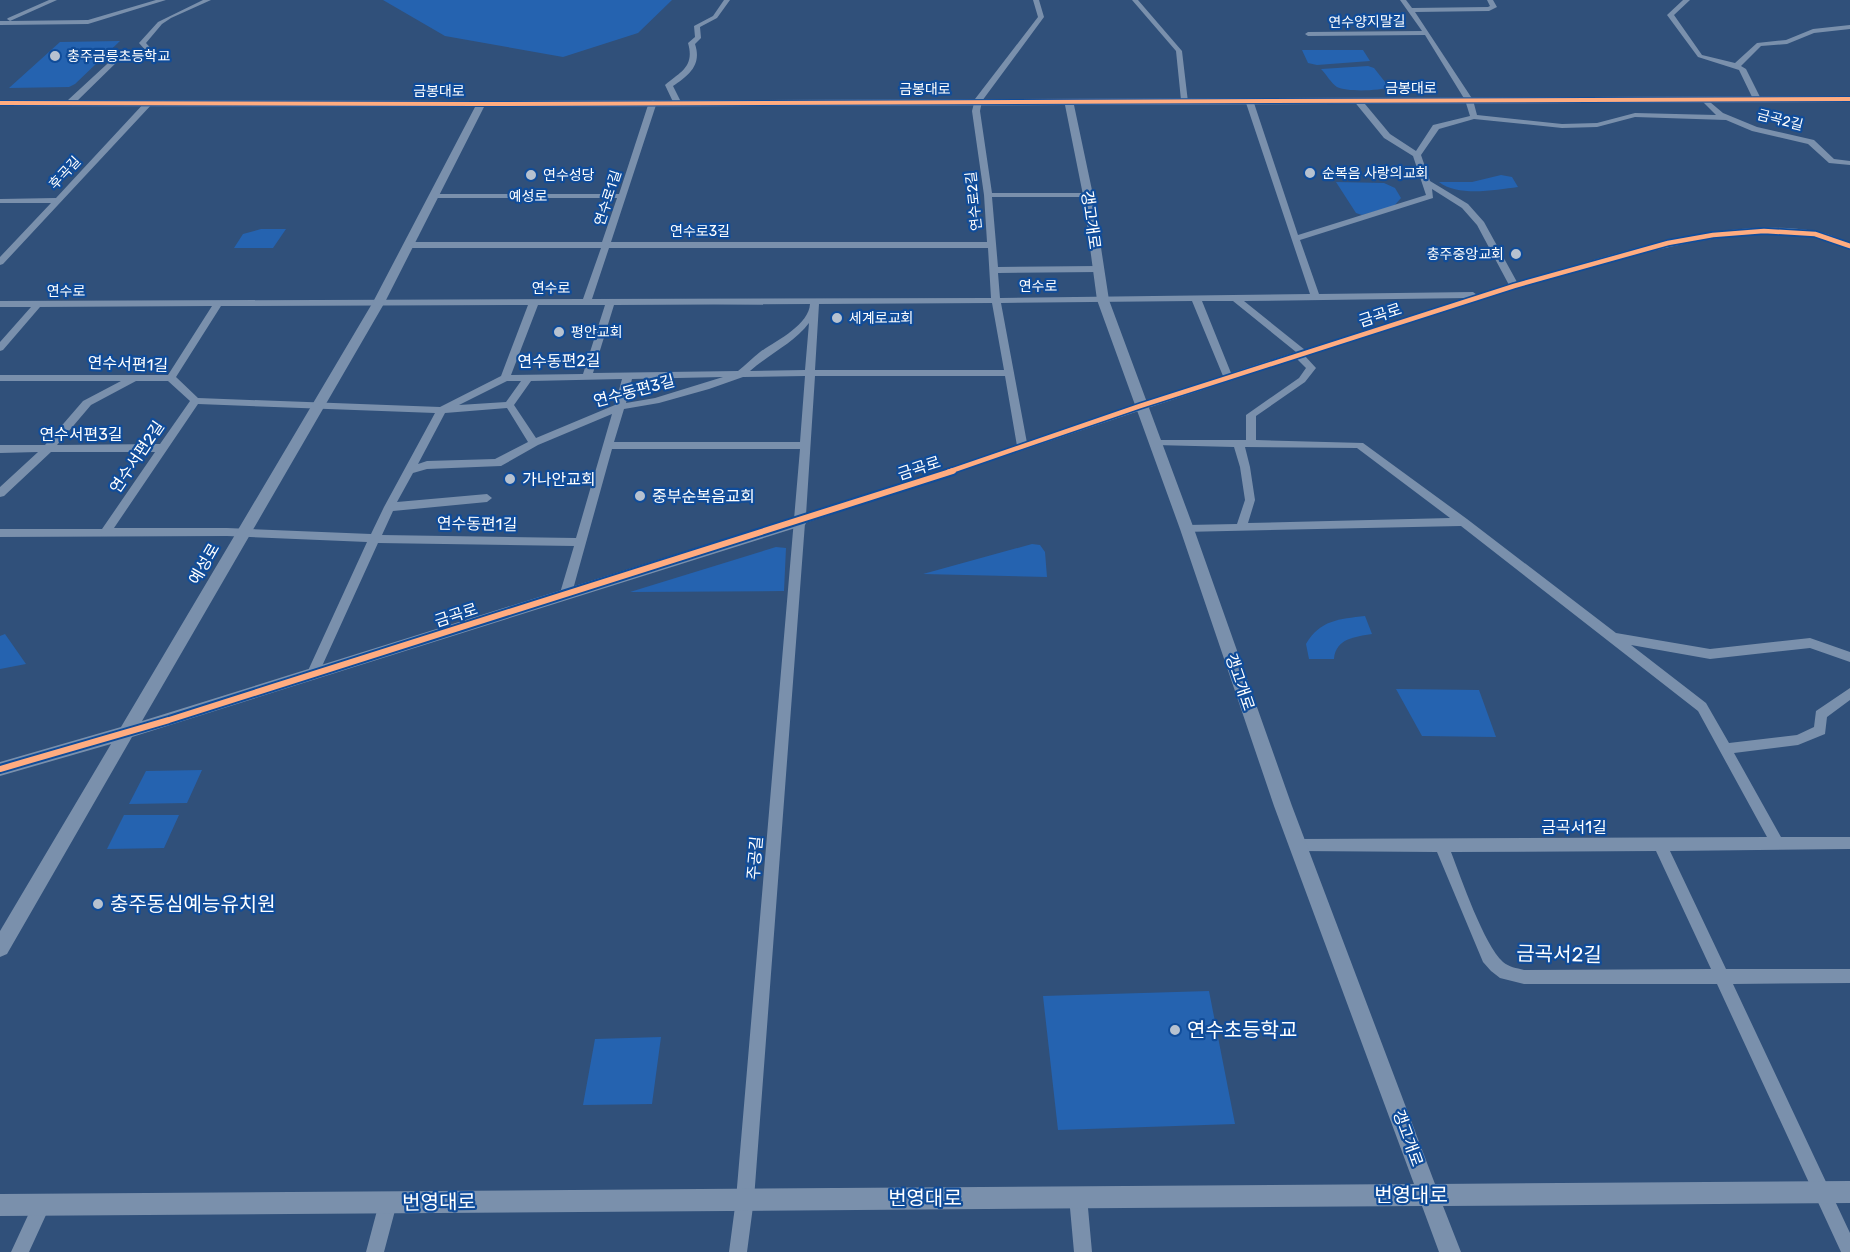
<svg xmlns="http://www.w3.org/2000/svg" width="1850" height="1252" font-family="Rubik,'Noto Sans KR',sans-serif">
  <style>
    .green { fill: #2563b0 }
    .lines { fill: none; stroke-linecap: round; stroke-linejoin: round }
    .minor { fill: #7a90ac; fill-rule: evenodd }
    .tertiary { fill: #7a90ac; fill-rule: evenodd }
    .cycleway-far2-casing { stroke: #104c99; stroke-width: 6 }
    .cycleway-far1-casing { stroke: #104c99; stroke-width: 8 }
    .cycleway-casing { stroke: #104c99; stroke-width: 10 }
    .cycleway-far2 { stroke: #ffac80; stroke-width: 4 }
    .cycleway-far1 { stroke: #ffac80; stroke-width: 4.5 }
    .cycleway { stroke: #ffac80; stroke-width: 6 }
    .poi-dot { fill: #b7c2d0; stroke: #104c99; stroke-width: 2 }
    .labels { text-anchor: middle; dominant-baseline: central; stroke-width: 4.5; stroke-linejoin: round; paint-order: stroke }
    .far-street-label { font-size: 14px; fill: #fff; stroke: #104c99 }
    .far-poi-label { font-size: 14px; fill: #fff; stroke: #104c99; text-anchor: start }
    .street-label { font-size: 16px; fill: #fff; stroke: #104c99 }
    .poi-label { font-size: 16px; fill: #fff; stroke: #104c99; text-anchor: start }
    .near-poi-label { font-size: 20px; fill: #fff; stroke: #104c99; text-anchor: start }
    .near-street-label { font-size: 20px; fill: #fff; stroke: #104c99 }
  </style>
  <rect width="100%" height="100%" fill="#30507a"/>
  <path class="green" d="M 383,0 L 672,0 L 638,33 L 563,57 L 445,36 Z
    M 120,41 L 75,84 L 69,87 L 9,88 L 60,42 Z
    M 1302,50 L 1363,50 L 1370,61 L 1317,65 L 1308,63 Z
    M 1368,66 L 1374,68 L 1389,87 C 1380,91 1346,92 1337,87 C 1331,83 1326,74 1321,69 Z
    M 1501,175 L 1512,177 L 1518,187 C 1495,190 1458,197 1439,182 L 1472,182 Z
    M 1336,182 L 1384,183 L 1395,188 L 1401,198 L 1394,206 L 1362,215 L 1356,213 Z
    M 261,229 L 286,229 L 273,248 L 234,248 L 243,234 Z
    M 1032,544 L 1040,545 L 1045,552 L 1047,577 L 923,574 Z
    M 776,547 L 786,548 L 784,591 L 630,592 Z
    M 1365,616 L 1372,634 C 1355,637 1336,638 1334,659 L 1309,659 L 1306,644 C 1320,620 1339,619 1365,616 Z
    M 5,634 L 26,664 L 0,669 L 0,636 Z
    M 1396,689 L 1479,690 L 1496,737 L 1422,736 Z
    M 202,770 L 187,803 L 129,804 L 146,771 Z
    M 124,815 L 179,815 L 164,848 L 107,849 Z
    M 1209,991 L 1235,1124 L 1058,1130 L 1043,996 Z
    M 661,1037 L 652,1104 L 583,1105 L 595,1039 Z"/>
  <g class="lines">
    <path class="minor" d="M 49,0 L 57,0 L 10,21 L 88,20 L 156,0 L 166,0 L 88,24 L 0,25 L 0,21 L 10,21 L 7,19 L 8,18 Z
      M 203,0 L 211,0 L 171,18 L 162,24 L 146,43 L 154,52 L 154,54 L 123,56 L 74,104 L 68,104 L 68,100 L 119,53 L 146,51 L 139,43 L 158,22 Z
      M 724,0 L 730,0 L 717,18 L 700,27 L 701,38 L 695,44 C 702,65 689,75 673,86 L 681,102 L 674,104 L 665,85 C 680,72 695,67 688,43 L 695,37 L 694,26 L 713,16 Z
      M 1033,0 L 1039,0 L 1044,17 L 982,101 L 980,111 L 992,193 L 1088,193 L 1092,195 L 1088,197 L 992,197 L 998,267 L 1098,266 L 1102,269 L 1098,272 L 998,273 L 1000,298 L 1310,294 L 1245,100 L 1249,98 L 1253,100 L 1298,235 L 1426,195 L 1413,156 L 1384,138 L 1353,100 L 1360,98 L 1390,134 L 1416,151 L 1433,125 L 1470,116 L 1465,100 L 1425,35 L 1308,36 L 1305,34 L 1308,32 L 1422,31 L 1400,0 L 1406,0 L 1412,8 L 1488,7 L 1490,6 L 1487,0 L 1493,0 L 1497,7 L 1489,11 L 1415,12 L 1473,100 L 1477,115 L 1562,124 L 1597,123 L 1635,113 L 1716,115 L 1700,99 L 1704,97 L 1723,113 L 1757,127 L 1814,140 L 1834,159 L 1850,161 L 1850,165 L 1829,163 L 1808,144 L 1752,131 L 1726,120 L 1635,117 L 1597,127 L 1562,128 L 1474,119 L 1439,129 L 1421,155 L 1430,181 L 1468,204 L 1484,222 L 1517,282 C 1609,257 1719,216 1815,231 C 1827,233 1839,239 1850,243 L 1850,249 C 1837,245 1824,238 1811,236 C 1727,227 1654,250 1574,272 C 1484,297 1394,327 1305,356 L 1316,368 L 1305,382 L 1256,416 L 1256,440 L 1363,443 L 1467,519 L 1616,633 L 1710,649 L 1810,638 L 1850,652 L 1850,662 L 1810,648 L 1710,659 L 1631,645 L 1706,703 L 1729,743 L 1797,735 L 1814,727 L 1816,711 L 1850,688 L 1850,700 L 1827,717 L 1825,734 L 1798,745 L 1734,753 L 1781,837 L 1850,837 L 1850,849 L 1670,851 L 1726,969 L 1850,969 L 1850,983 L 1733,984 L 1850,1233 L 1850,1252 L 1841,1252 L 1717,984 L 1524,984 L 1500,978 L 1491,971 L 1483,962 L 1437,852 L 1298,851 L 1293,849 L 1291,845 L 1293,841 L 1298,839 L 1767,837 L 1698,711 L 1461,526 L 1183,532 L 1181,529 L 1183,526 L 1187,525 L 1237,524 L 1245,500 L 1240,467 L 1234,447 L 1155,445 L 1151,444 L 1150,442 L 1151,440 L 1246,440 L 1246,415 L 1299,378 L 1306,368 L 1297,359 C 1132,412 969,469 805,523 L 754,1199 L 747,1252 L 729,1252 L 736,1199 L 800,449 L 612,449 L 572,593 L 566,597 L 560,593 L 574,546 L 378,543 L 318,675 L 316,679 L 308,679 L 306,675 L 367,542 L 227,536 L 0,537 L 0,529 L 102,529 L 155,452 L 51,452 L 4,496 L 0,497 L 0,487 L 38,452 L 0,453 L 0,445 L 45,445 L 83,401 L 121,381 L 0,381 L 0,375 L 168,375 L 212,306 L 40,307 L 3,350 L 0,351 L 0,342 L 31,307 L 0,307 L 0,301 L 583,299 L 601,248 L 408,248 L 404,245 L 408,242 L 602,242 L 617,198 L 433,198 L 429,196 L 433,194 L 619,194 L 649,102 L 653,100 L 657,102 L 611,242 L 987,242 L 984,195 L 972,111 L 975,99 L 1038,17 ZM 1432,189 L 1462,208 L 1477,225 L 1509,285 L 1477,295 L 1473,292 L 1319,294 L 1300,240 L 1433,198 ZM 609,248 L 988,248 L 991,298 L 592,299 ZM 1468,298 L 1305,350 L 1244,301 ZM 1192,301 L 1223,376 L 1136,404 L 1027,443 L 1001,303 ZM 1202,301 L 1233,301 L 1296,352 L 1231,373 ZM 992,303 L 1004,370 L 815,370 L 819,304 ZM 810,304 C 809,325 776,341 760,352 C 752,358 746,365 738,371 L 593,373 L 614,305 ZM 528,305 L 501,376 L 440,407 L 198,398 L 176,377 L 221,306 ZM 538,305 L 605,305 L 583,374 L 511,375 ZM 809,323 L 805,370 L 750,371 C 769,354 794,343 809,323 ZM 805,376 L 800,442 L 614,442 L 624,409 L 659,403 L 709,389 L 743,377 ZM 815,376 L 1005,376 L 1017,446 L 806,515 ZM 723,377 L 655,398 L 626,403 L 632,379 ZM 622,379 L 615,405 L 536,438 L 514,405 L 531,381 ZM 136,381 L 168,381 L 190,401 L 160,444 L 57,445 L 91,405 ZM 507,381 L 521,381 L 506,402 L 459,405 ZM 198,404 L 435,413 L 384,507 L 371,534 L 227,528 L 114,528 ZM 507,408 L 528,442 L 495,459 L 427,461 L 418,464 L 445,413 ZM 612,414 L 576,538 L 382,535 L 393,511 L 487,502 L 492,498 L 487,494 L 397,502 L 413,473 L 427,469 L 501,466 L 538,445 ZM 1245,447 L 1357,448 L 1450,518 L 1248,523 L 1255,500 L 1250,467 ZM 1656,851 L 1711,969 L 1524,970 C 1516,968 1509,967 1503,962 C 1484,945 1461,878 1451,852 Z
      M 1132,0 L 1138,0 L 1182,51 L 1188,102 L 1181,100 L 1176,51 Z
      M 1683,0 L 1690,0 L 1674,15 L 1702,55 L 1735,63 L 1757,43 L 1786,40 L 1813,29 L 1850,25 L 1850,29 L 1814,33 L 1787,44 L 1761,46 L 1741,66 L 1746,69 L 1761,99 L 1757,101 L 1753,99 L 1739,70 L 1698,57 L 1667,15 Z
      M 146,101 L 153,103 L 3,264 L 0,265 L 0,257 L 51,203 L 0,203 L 0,199 L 56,198 Z
      M 1078,1188 L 1084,1191 L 1087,1197 L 1092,1252 L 1074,1252 L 1069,1197 L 1072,1191 Z
      M 388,1194 L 394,1197 L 397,1203 L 384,1252 L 366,1252 L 379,1203 L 382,1197 Z
      M 42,1195 L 48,1198 L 51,1204 L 29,1252 L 11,1252 L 36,1198 Z"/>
    <path class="tertiary" d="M 1850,96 L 1850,102 L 1074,105 L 1093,195 L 1109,300 L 1194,529 L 1292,806 L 1435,1184 L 1850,1181 L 1850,1203 L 1443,1206 L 1461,1252 L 1439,1252 L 1422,1206 L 0,1216 L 0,1194 L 1414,1184 L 1274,806 L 1180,529 L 1097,300 L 1083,195 L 1065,105 L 484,107 L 385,302 L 142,721 L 795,517 L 805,517 L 807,521 L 805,525 L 132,737 L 7,954 L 0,957 L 0,931 L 111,744 L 0,776 L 0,762 L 121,727 L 373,302 L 475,107 L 0,106 L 0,100 L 481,101 Z"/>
    <defs>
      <path id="cycleway-far2" d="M 0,103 L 481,104 L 1850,99"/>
      <path id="cycleway-far1" d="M 948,472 L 1140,406 L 1514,286 L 1668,243 L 1713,235 L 1764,231 L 1815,234 L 1850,246"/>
      <path id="cycleway" d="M 0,769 L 169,720 L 953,471"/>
    </defs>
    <use href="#cycleway-far2" class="cycleway-far2-casing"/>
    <use href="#cycleway-far1" class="cycleway-far1-casing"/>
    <use href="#cycleway" class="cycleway-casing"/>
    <use href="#cycleway-far2" class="cycleway-far2"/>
    <use href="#cycleway-far1" class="cycleway-far1"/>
    <use href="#cycleway" class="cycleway"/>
  </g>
  <g class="poi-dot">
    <circle cx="55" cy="56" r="6"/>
    <circle cx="1310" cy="173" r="6"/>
    <circle cx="531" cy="175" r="6"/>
    <circle cx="1516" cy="254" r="6"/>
    <circle cx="837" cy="318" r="6"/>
    <circle cx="559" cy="332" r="6"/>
    <circle cx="510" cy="479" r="6"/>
    <circle cx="640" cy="496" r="6"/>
    <circle cx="98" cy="904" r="6"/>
    <circle cx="1175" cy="1030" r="6"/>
  </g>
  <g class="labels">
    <g class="far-street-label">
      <text transform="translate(1367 22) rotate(-1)">연수양지말길</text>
      <text x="1411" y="88">금봉대로</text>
      <text x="925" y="89">금봉대로</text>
      <text x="439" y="91">금봉대로</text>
      <text transform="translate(1780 120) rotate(14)">금곡2길</text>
      <text transform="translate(65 173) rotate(-47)">후곡길</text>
      <text x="528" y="196">예성로</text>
      <text transform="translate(608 198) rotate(-72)">연수로1길</text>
      <text transform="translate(974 201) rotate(-96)">연수로2길</text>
      <text x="700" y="231">연수로3길</text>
      <text x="1038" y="286">연수로</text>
      <text x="551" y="288">연수로</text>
      <text x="66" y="291">연수로</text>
    </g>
    <g class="far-poi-label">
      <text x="67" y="56">충주금릉초등학교</text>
      <text x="1322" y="173">순복음 사랑의교회</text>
      <text x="543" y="175">연수성당</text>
      <text x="1504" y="254" text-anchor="end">충주중앙교회</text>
      <text x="849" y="318">세계로교회</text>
      <text x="571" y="332">평안교회</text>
    </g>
    <g class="street-label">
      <text transform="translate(1091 220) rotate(82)">갱고개로</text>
      <text transform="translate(1380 315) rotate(-18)">금곡로</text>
      <text transform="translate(559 361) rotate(-1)">연수동편2길</text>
      <text transform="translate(128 364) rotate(2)">연수서편1길</text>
      <text transform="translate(634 391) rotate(-15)">연수동편3길</text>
      <text x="81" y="434">연수서편3길</text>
      <text transform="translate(137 457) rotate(-56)">연수서편2길</text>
      <text transform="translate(919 468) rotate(-18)">금곡로</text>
      <text transform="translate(477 524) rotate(1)">연수동편1길</text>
      <text transform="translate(204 564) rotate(-60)">예성로</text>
      <text transform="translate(456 615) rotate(-18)">금곡로</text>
      <text transform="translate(1240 682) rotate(71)">갱고개로</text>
      <text x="1574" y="827">금곡서1길</text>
      <text transform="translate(755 858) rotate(-85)">주공길</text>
      <text transform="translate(1408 1138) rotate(70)">갱고개로</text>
    </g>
    <g class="poi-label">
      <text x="522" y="479">가나안교회</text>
      <text x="652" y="496">중부순복음교회</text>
    </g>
    <g class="near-poi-label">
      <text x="110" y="904">충주동심예능유치원</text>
      <text x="1187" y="1030">연수초등학교</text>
    </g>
    <g class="near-street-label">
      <text transform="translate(1559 954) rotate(1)">금곡서2길</text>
      <text x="1411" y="1195">번영대로</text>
      <text x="925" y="1198">번영대로</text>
      <text transform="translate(439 1202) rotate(-1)">번영대로</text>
    </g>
  </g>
</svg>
